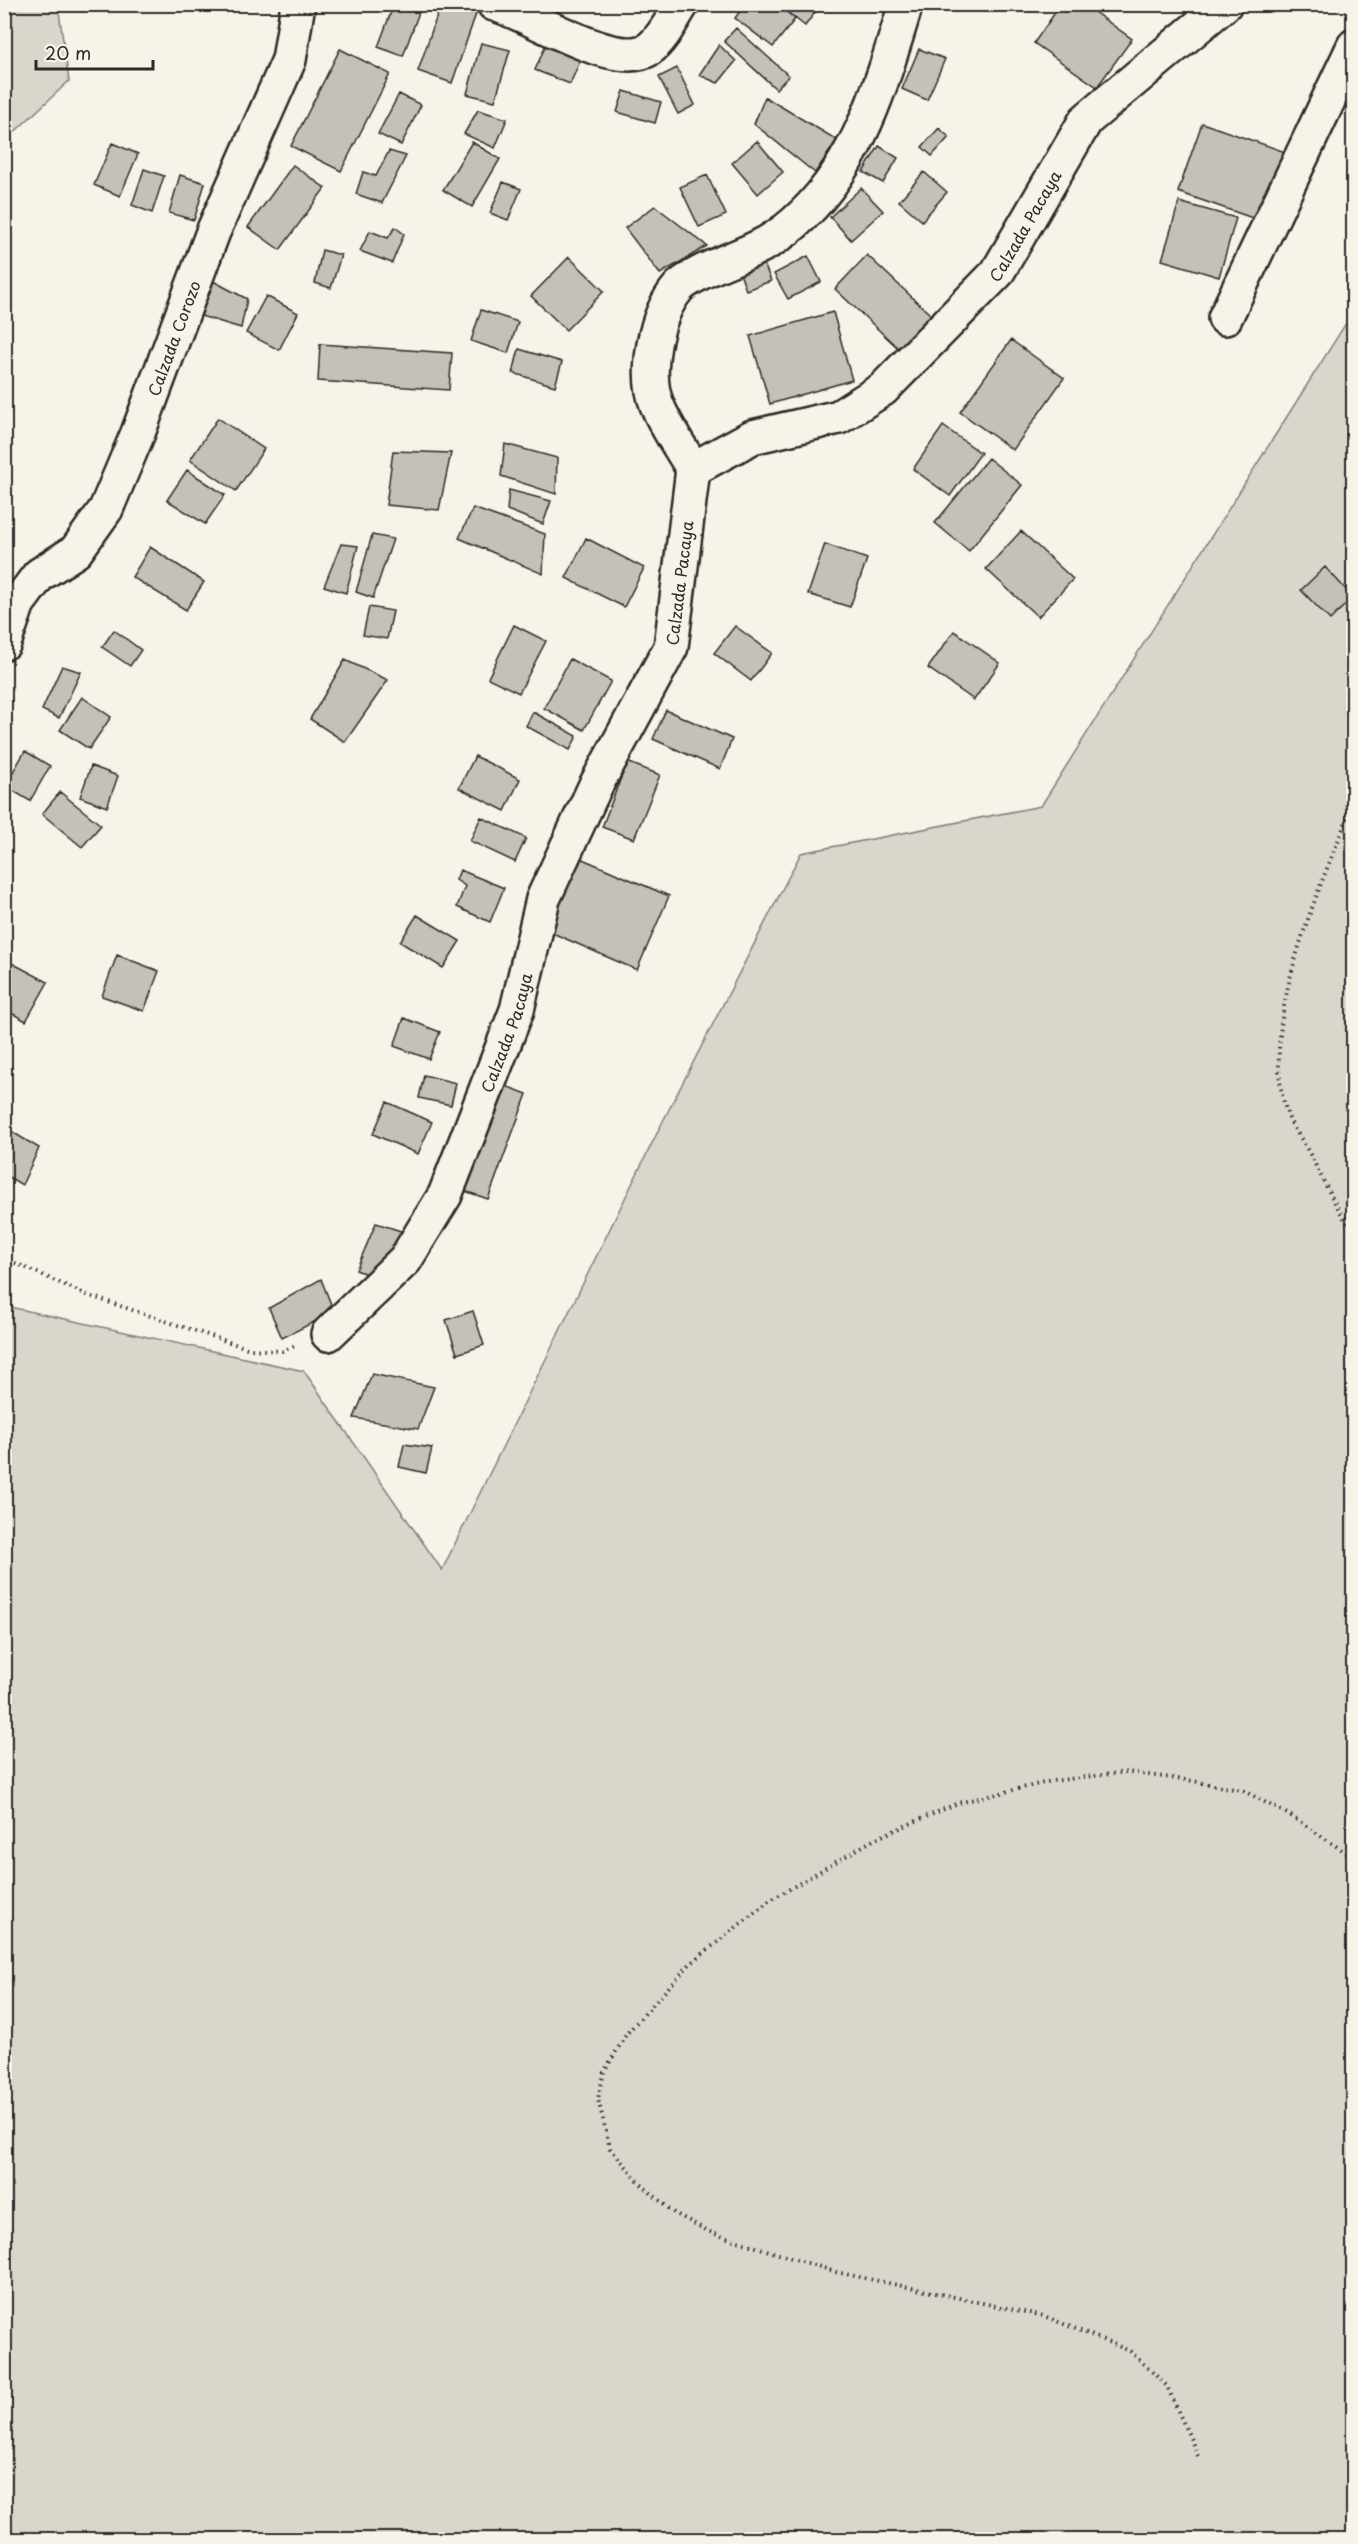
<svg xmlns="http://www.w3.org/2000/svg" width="1358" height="2544" font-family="'Playpen Sans',sans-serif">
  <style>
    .green { fill: #dad6cc; stroke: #82807c; stroke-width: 1.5 }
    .building { fill: #c4c1b9; stroke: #2b2b2b; stroke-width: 1.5 }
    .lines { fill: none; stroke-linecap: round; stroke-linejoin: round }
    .minor-casing { stroke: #2b2b2b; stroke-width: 38 }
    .path { stroke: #2b2b2b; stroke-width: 4; stroke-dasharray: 1.5 4.5; stroke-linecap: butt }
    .minor { stroke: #f7f3e8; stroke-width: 33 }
    .labels { text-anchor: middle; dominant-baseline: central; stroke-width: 5; stroke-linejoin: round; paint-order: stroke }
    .street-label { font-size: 16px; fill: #2b2b2b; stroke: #f7f3e8 }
  </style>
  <rect width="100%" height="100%" fill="#f7f3e8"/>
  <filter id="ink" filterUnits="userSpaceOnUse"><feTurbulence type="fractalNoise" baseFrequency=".0167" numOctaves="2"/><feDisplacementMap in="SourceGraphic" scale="12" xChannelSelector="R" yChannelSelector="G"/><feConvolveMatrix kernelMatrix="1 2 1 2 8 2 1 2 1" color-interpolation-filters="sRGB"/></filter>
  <g filter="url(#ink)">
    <path class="green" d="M 5,4 L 58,5 L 69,81 L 5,141 Z
      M 1353,312 L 1353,2539 L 5,2540 L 5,1306 L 304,1371 L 442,1570 L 663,1121 L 801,853 L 1041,806 Z"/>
    <path class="building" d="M 394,4 L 422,4 L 403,56 L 378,47 Z
      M 441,4 L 455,4 L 477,11 L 452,83 L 418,71 Z
      M 745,4 L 777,4 L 795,19 L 773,47 L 735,18 Z
      M 777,4 L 821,4 L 805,26 Z
      M 1061,4 L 1083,4 L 1132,39 L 1097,87 L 1034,43 Z
      M 736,28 L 789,76 L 776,89 L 724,41 Z
      M 550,35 L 585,50 L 570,84 L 535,70 Z
      M 481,43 L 510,50 L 495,101 L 467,94 Z
      M 719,45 L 736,61 L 718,83 L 699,75 Z
      M 340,49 L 390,74 L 341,171 L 291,146 Z
      M 919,49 L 945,59 L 927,100 L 902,89 Z
      M 677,68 L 695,105 L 678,114 L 659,77 Z
      M 624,91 L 661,102 L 655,123 L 617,112 Z
      M 399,94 L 421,105 L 401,145 L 378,134 Z
      M 765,97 L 837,140 L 815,173 L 754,124 Z
      M 478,110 L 507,119 L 495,148 L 464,134 Z
      M 1202,123 L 1291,154 L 1267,223 L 1178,192 Z
      M 939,128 L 949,137 L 932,156 L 922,147 Z
      M 757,141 L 783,172 L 758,194 L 732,163 Z
      M 472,142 L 500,159 L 472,207 L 443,190 Z
      M 112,143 L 138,154 L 120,196 L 94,185 Z
      M 879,146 L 898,158 L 883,183 L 863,172 Z
      M 389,151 L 406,156 L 382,203 L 356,194 L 363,172 L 376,176 Z
      M 293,165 L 325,188 L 280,250 L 248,227 Z
      M 144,169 L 164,176 L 152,213 L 132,205 Z
      M 924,172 L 947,192 L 922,221 L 899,201 Z
      M 180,175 L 205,183 L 194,220 L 169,213 Z
      M 707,175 L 726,215 L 699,227 L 680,187 Z
      M 503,182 L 521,189 L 508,220 L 490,213 Z
      M 861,188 L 883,211 L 851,240 L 830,217 Z
      M 1179,202 L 1236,218 L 1219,277 L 1162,260 Z
      M 655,206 L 707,246 L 660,274 L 625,228 Z
      M 395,227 L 404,234 L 392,263 L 360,251 L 370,231 L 388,238 Z
      M 322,250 L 341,255 L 331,288 L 315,283 Z
      M 867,255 L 931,315 L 899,349 L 835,289 Z
      M 808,256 L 821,282 L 788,299 L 774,274 Z
      M 569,257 L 604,291 L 566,330 L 531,296 Z
      M 762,259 L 771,281 L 746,290 L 738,268 Z
      M 213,281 L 247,299 L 241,328 L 201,316 Z
      M 266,296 L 298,313 L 279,350 L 246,333 Z
      M 481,310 L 518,322 L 508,353 L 471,341 Z
      M 833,312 L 852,380 L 770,404 L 750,336 Z
      M 1011,340 L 1064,378 L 1013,450 L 960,412 Z
      M 320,344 L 452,353 L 449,390 L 318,381 Z
      M 519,349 L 562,362 L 555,386 L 513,373 Z
      M 218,418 L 264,449 L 236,491 L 190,460 Z
      M 943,426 L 981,453 L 950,496 L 913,469 Z
      M 505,444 L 557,458 L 556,494 L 501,476 Z
      M 393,451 L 451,453 L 439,510 L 386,505 Z
      M 988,458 L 1022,485 L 969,551 L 935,523 Z
      M 187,470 L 225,495 L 205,524 L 167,500 Z
      M 509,490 L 551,501 L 543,524 L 507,510 Z
      M 473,508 L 545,534 L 543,574 L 459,538 Z
      M 1021,531 L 1073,579 L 1038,617 L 986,569 Z
      M 372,535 L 393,539 L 373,598 L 356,592 Z
      M 586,538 L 644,568 L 624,607 L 566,578 Z
      M 341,544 L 358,546 L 346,593 L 324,586 Z
      M 825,544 L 867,559 L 850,607 L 808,594 Z
      M 150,547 L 204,582 L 186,610 L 132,577 Z
      M 1325,567 L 1353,597 L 1330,620 L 1301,590 Z
      M 369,607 L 393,611 L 387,639 L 363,635 Z
      M 514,625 L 546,641 L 519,693 L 488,678 Z
      M 735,626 L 772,653 L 751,681 L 714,653 Z
      M 114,630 L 141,650 L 130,666 L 102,647 Z
      M 954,631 L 1000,663 L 974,700 L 928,668 Z
      M 570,659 L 611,681 L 584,730 L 544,708 Z
      M 345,660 L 388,680 L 345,742 L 310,719 Z
      M 62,666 L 81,672 L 59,718 L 42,710 Z
      M 82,697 L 111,717 L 89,749 L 60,730 Z
      M 666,710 L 732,739 L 720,769 L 653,739 Z
      M 533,712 L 577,736 L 570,750 L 526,726 Z
      M 25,751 L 50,766 L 30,801 L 5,786 Z
      M 475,756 L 520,779 L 505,811 L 459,788 Z
      M 627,762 L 660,775 L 634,839 L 602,827 Z
      M 91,766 L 118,776 L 107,807 L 80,797 Z
      M 60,792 L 101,825 L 82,847 L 42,814 Z
      M 481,817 L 526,838 L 515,862 L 470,841 Z
      M 580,858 L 669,896 L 637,970 L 548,931 Z
      M 460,870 L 504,888 L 490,922 L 457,907 L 465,886 L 456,880 Z
      M 417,915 L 460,941 L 443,968 L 400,942 Z
      M 117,955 L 159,971 L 144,1011 L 102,996 Z
      M 4,959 L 48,982 L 26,1021 L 4,1009 Z
      M 404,1018 L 440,1032 L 429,1059 L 394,1046 Z
      M 424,1075 L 456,1083 L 451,1105 L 419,1098 Z
      M 495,1082 L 527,1094 L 488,1199 L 456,1188 Z
      M 387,1102 L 432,1122 L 418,1154 L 373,1134 Z
      M 4,1127 L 39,1148 L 22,1185 L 4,1174 Z
      M 376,1223 L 401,1231 L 384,1281 L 356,1270 Z
      M 321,1279 L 334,1312 L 282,1338 L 269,1308 Z
      M 473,1311 L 484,1345 L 457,1354 L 446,1320 Z
      M 372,1374 L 434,1387 L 418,1429 L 354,1418 Z
      M 404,1444 L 432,1448 L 426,1473 L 399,1467 Z"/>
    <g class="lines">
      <defs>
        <g id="minor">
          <path d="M 494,4 C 531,14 615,71 649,49 C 662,40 673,18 682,4"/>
          <path d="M 1225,318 L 1354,46"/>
          <path id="s1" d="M 693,469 L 752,437 L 839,417 L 883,389 L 997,273 L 1086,120 L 1225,4"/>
          <path d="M 693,469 C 681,448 666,427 657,405 C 644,373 655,315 678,288 C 683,282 693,277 700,273 C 741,253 769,249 803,215 C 861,160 883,79 906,4"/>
          <path id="s2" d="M 4,643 L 18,603 L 39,575 L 76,551 L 106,509 L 138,433 L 213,232 L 289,60 L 298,4"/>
          <path id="s3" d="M 328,1334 L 405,1260 L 445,1195 L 517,1010 L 543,899 L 595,787 L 671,647 L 693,469"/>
        </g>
      </defs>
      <use href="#minor" class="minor-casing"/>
      <path class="path" d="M 1354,801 C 1321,887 1256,1021 1287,1113 C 1290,1124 1299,1135 1305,1145 C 1321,1175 1334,1205 1354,1233
        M 4,1258 L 87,1295 L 250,1349 L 282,1351 L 295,1346
        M 1198,2456 L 1167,2386 L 1130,2351 L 1044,2316 L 836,2272 L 712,2233 L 674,2213 L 643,2186 L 610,2148 L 598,2099 L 604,2072 L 627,2033 L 690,1964 L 769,1901 L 875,1839 L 958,1803 L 1052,1781 L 1127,1772 L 1193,1781 L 1244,1791 L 1291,1816 L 1354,1858"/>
      <use href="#minor" class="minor"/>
    </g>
  </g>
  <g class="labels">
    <g class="street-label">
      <text stroke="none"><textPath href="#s1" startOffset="426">Calzada Pacaya</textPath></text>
      <text stroke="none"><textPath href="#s2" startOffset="357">Calzada Corozo</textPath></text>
      <text stroke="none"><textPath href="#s3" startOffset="843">Calzada Pacaya</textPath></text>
      <text stroke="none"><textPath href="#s3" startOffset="357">Calzada Pacaya</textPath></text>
    </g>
  </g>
  <rect width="1358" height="2544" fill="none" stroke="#f7f3e8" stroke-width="24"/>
  <rect x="12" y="12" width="1334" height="2520" fill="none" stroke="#2b2b2b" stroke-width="2" filter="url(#ink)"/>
  <path d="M36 60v9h117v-9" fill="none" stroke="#2b2b2b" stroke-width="3"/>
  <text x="45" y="60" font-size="18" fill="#2b2b2b" stroke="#f7f3e8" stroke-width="4.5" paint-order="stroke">20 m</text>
</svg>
